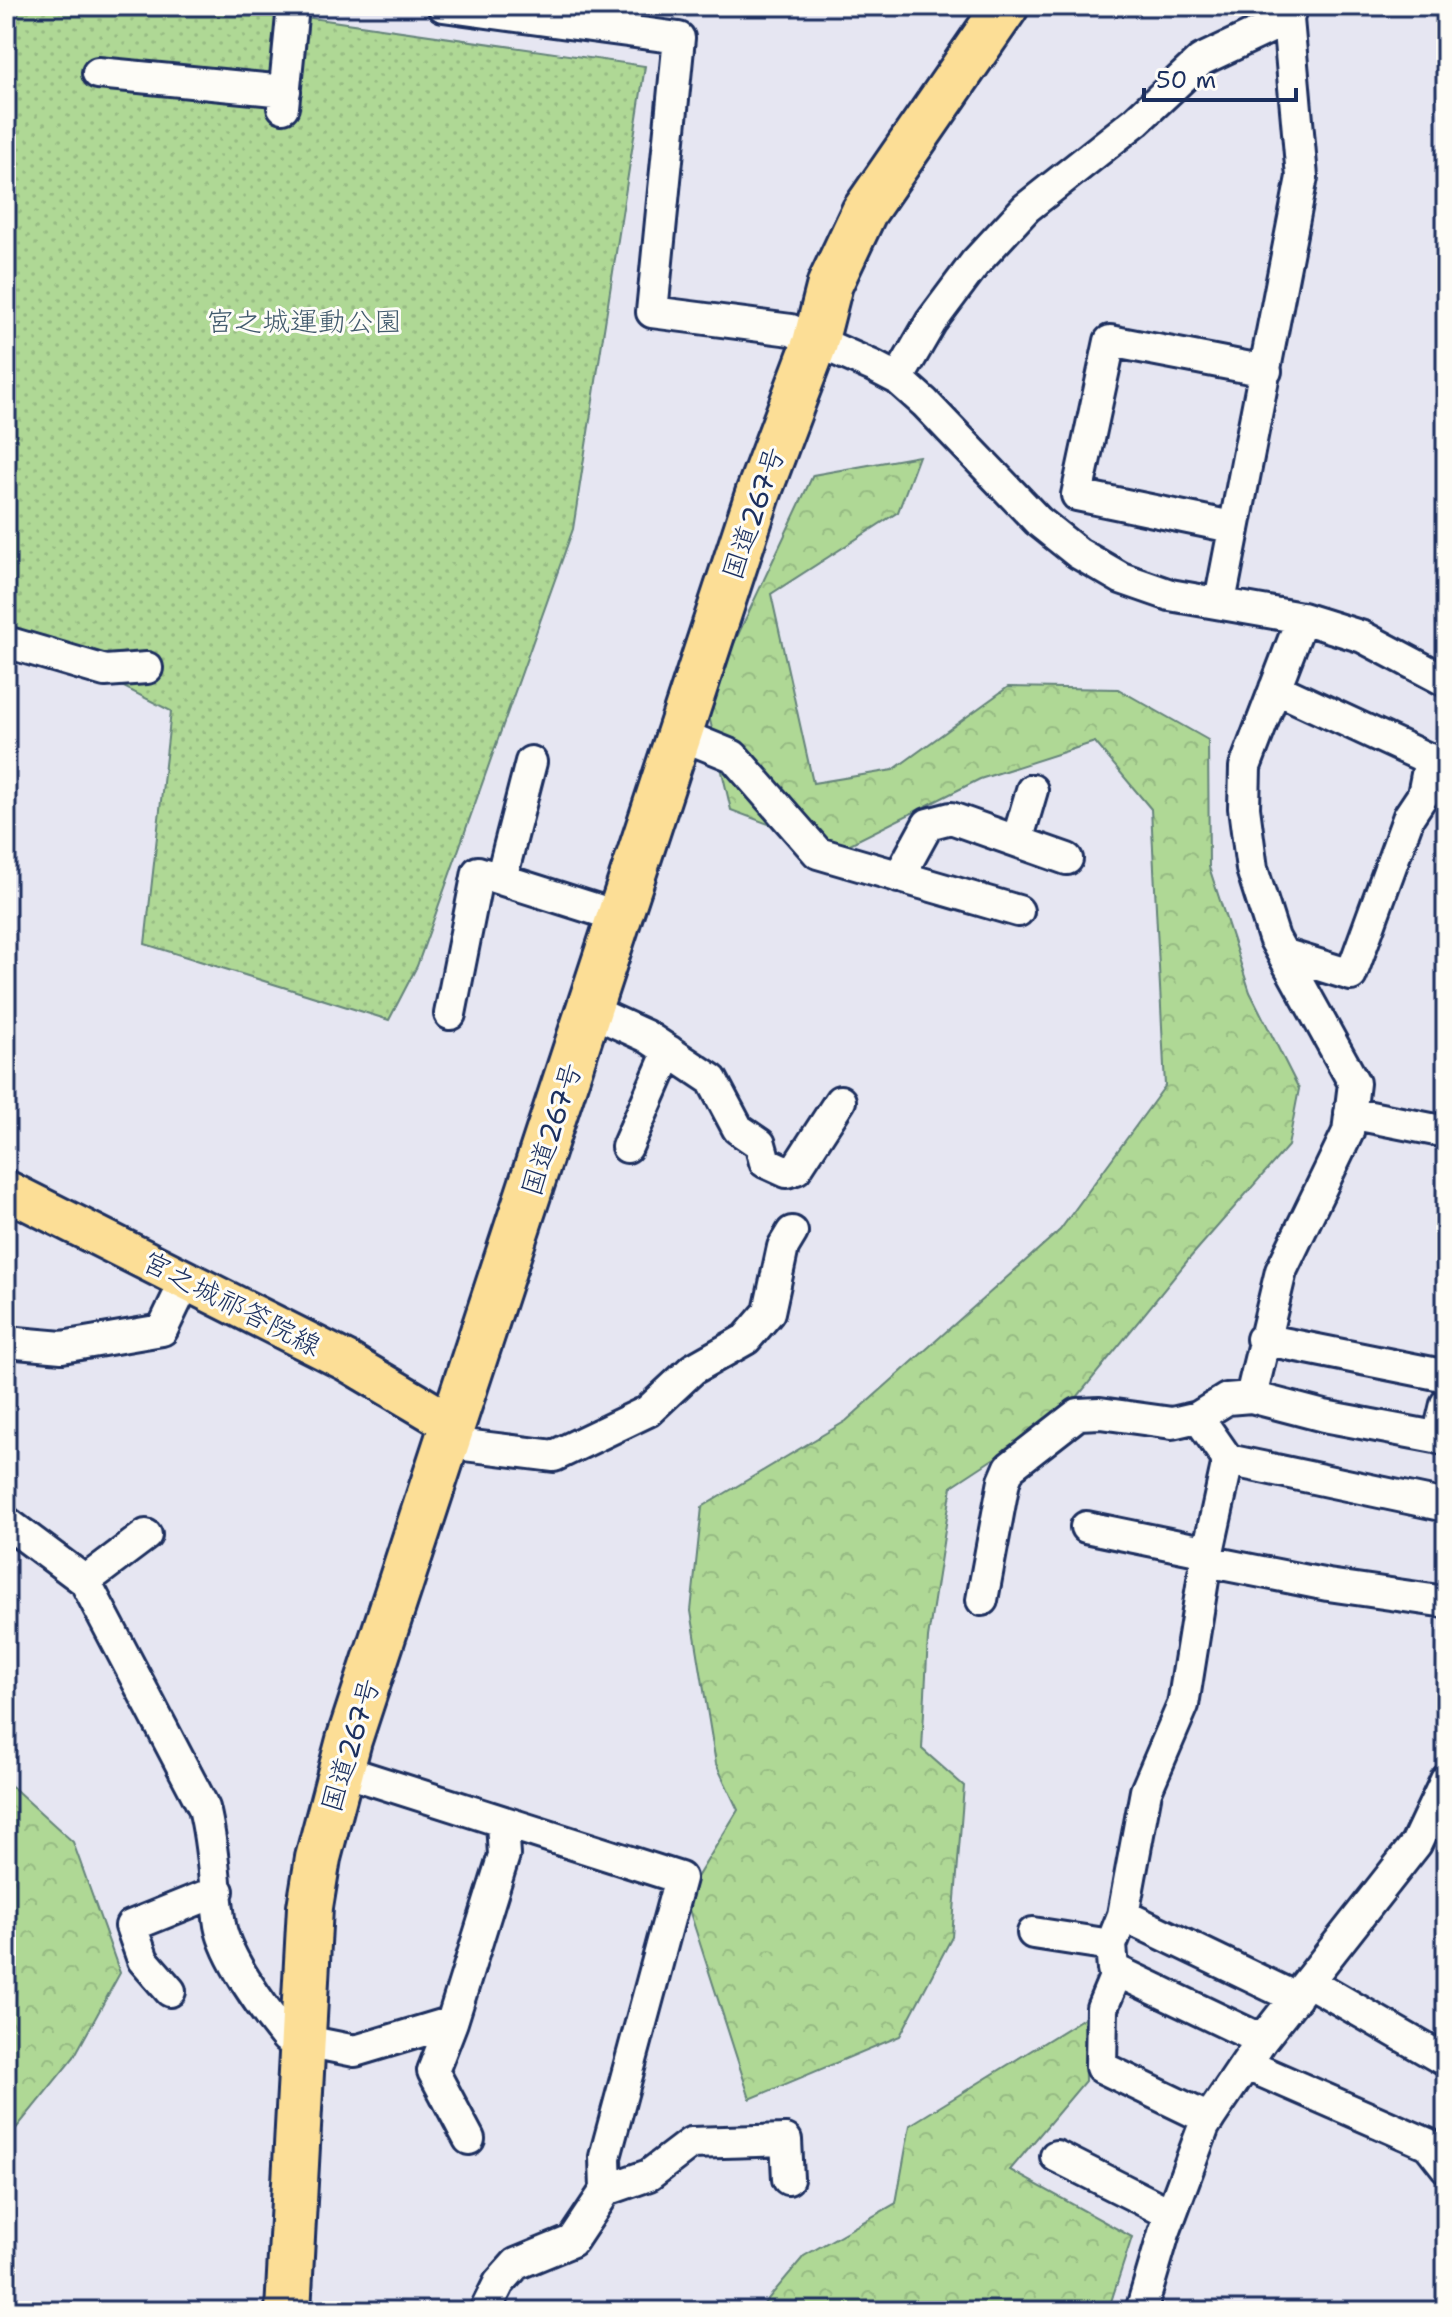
<svg xmlns="http://www.w3.org/2000/svg" width="1452" height="2317" font-family="'Shantell Sans','Klee One',sans-serif">
  <style>
    .forest { fill: url(#forest-crowns); stroke: #65847a; stroke-width: 2 }
    .park { fill: url(#park-dots); stroke: #65847a; stroke-width: 2 }
    .lines { fill: none; stroke-linecap: round; stroke-linejoin: round }
    .minor-casing { stroke: #1b2f5e; stroke-width: 36 }
    .major-casing { stroke: #1b2f5e; stroke-width: 44 }
    .highway-casing { stroke: #1b2f5e; stroke-width: 50 }
    .minor { stroke: #fdfcf7; stroke-width: 30 }
    .major { stroke: #fcde96; stroke-width: 38 }
    .highway { stroke: #fcde96; stroke-width: 44 }
    .labels { text-anchor: middle; dominant-baseline: central; stroke-width: 6; stroke-linejoin: round; paint-order: stroke }
    .park-label { font-size: 28px; fill: #40596c; stroke: #fdfcf7 }
    .street-label { font-size: 28px; fill: #1b2f5e; stroke: #fdfcf7 }
  </style>
  <defs>
    <pattern id="forest-crowns" width="20" height="18" patternUnits="userSpaceOnUse" patternTransform="scale(2)"><rect width="20" height="18" fill="#afd895"/><path d="M2 6a3 3 0 1 1 6 0M12 15a3 3 0 1 1 6 0" fill="none" stroke="#96ba83"/></pattern>
    <pattern id="park-dots" width="8" height="8" patternUnits="userSpaceOnUse" patternTransform="scale(2)"><rect width="8" height="8" fill="#afd895"/><path d="M2 2h.1M6 6h.1" fill="none" stroke="#96ba83" stroke-width="1.8" stroke-linecap="round"/></pattern>
  </defs>
  <rect width="100%" height="100%" fill="#e6e6f2"/>
  <filter id="ink" filterUnits="userSpaceOnUse"><feTurbulence type="fractalNoise" baseFrequency=".0125" numOctaves="2"/><feDisplacementMap in="SourceGraphic" scale="16" xChannelSelector="R" yChannelSelector="G"/><feConvolveMatrix kernelMatrix="1 2 1 2 8 2 1 2 1" color-interpolation-filters="sRGB"/></filter>
  <g filter="url(#ink)">
    <path class="forest" d="M 919,456 L 898,512 L 771,594 L 813,783 L 893,770 L 1008,687 L 1118,689 L 1208,740 L 1209,867 L 1250,992 L 1299,1089 L 1288,1146 L 1188,1260 L 1066,1411 L 952,1486 L 928,1638 L 922,1749 L 964,1786 L 952,1937 L 900,2036 L 750,2099 L 685,1897 L 738,1810 L 716,1764 L 691,1611 L 702,1507 L 846,1421 L 1060,1230 L 1165,1086 L 1151,809 L 1095,742 L 980,779 L 838,850 L 731,810 L 706,703 L 813,475 Z
      M 6,1781 L 73,1842 L 120,1973 L 74,2057 L 6,2141 Z
      M 1084,2018 L 1085,2081 L 1010,2170 L 1132,2237 L 1108,2311 L 758,2311 L 804,2256 L 896,2203 L 910,2125 Z"/>
    <path class="park" d="M 6,6 L 228,6 L 645,66 L 573,529 L 417,966 L 389,1020 L 145,944 L 171,711 L 6,627 Z"/>
    <g class="lines">
      <defs>
        <path id="minor" d="M 443,6 L 679,38 L 652,312 L 791,330 L 873,366 L 898,379 L 925,403 L 1038,521 L 1078,553 L 1121,578 L 1170,595 L 1302,618 L 1363,637 L 1446,681
          M 98,73 L 285,91
          M 283,107 L 293,6
          M 898,379 L 931,322 L 975,263 L 1026,208 L 1136,121 L 1201,60 L 1288,19 L 1292,6
          M 1232,527 L 1077,495 L 1110,341 L 1266,371
          M 1220,602 L 1302,177 L 1288,19
          M 6,642 L 105,671 L 147,668
          M 1275,688 L 1446,767
          M 679,734 L 733,756 L 818,853 L 1018,911
          M 1017,841 L 1032,790
          M 899,877 L 928,824 L 951,818 L 1067,859
          M 501,879 L 531,762
          M 1283,954 L 1351,975 L 1409,816 L 1423,795 L 1430,759
          M 589,1010 L 646,1036 L 712,1080 L 738,1129 L 760,1144 L 765,1162 L 787,1172 L 796,1169 L 840,1101
          M 450,1014 L 478,872 L 620,917
          M 1350,1113 L 1446,1132
          M 627,1147 L 669,1051
          M 1262,1339 L 1442,1375 L 1446,1379
          M 6,1342 L 62,1347 L 162,1330 L 186,1280
          M 1251,1397 L 1281,1271 L 1348,1132 L 1354,1083 L 1274,938 L 1252,869 L 1244,808 L 1245,767 L 1302,618
          M 1438,1438 L 1446,1404
          M 448,1443 L 554,1456 L 648,1411 L 693,1369 L 746,1339 L 769,1312 L 783,1247 L 792,1232
          M 1228,1460 L 1446,1506
          M 6,1522 L 85,1581 L 204,1808 C 214,1847 214,1886 220,1925 C 226,1958 264,2010 286,2037 L 355,2051 L 452,2022 L 504,1855 L 502,1823
          M 1086,1527 L 1208,1552
          M 1206,1561 L 1328,1585 L 1446,1602
          M 85,1581 L 146,1535
          M 982,1600 L 1004,1481 L 1010,1467 L 1078,1414 L 1100,1413 L 1172,1423 L 1198,1417
          M 341,1770 L 680,1878 L 605,2157 L 606,2190 L 572,2241 L 516,2264 L 499,2283 L 485,2311
          M 1123,1915 L 1296,1998
          M 1033,1933 L 1111,1945
          M 1117,1972 L 1102,2008 L 1101,2067 L 1209,2119
          M 1309,1982 L 1446,2061
          M 170,1991 L 143,1960 L 131,1926 L 218,1891
          M 452,2022 L 433,2071 L 469,2139
          M 1262,2040 L 1113,1969 L 1111,1945 L 1123,1915 L 1146,1791 L 1183,1705 L 1206,1561 L 1228,1460 L 1198,1417 L 1227,1399 L 1251,1397 L 1324,1416 L 1446,1439
          M 1247,2065 L 1428,2144 L 1446,2167
          M 1056,2156 L 1171,2214
          M 606,2190 L 649,2175 L 691,2143 L 786,2140 L 788,2179
          M 1141,2311 L 1164,2233 L 1204,2126 L 1262,2040 L 1416,1844 L 1446,1780"/>
        <path id="major" d="M 6,1190 L 346,1361 L 454,1425"/>
        <path id="highway" d="M 288,2311 L 310,1907 L 318,1858 L 349,1740 L 758,494 L 815,343 L 830,284 L 864,212 L 1006,6"/>
      </defs>
      <use href="#minor" class="minor-casing"/>
      <use href="#major" class="major-casing"/>
      <use href="#highway" class="highway-casing"/>
      <use href="#minor" class="minor"/>
      <use href="#major" class="major"/>
      <use href="#highway" class="highway"/>
    </g>
  </g>
  <g class="labels">
    <g class="park-label">
      <text x="304" y="321">宮之城運動公園</text>
    </g>
    <g class="street-label">
      <text transform="translate(753 513) rotate(-71)">国道267号</text>
      <text transform="translate(551 1129) rotate(-72)">国道267号</text>
      <text transform="translate(232 1303) rotate(27)">宮之城祁答院線</text>
      <text transform="translate(350 1745) rotate(-73)">国道267号</text>
    </g>
  </g>
  <rect width="1452" height="2317" fill="none" stroke="#fdfcf7" stroke-width="32"/>
  <rect x="16" y="16" width="1420" height="2285" fill="none" stroke="#1b2f5e" stroke-width="3" filter="url(#ink)"/>
  <path d="M1144 88v12h152v-12" fill="none" stroke="#1b2f5e" stroke-width="4"/>
  <text x="1156" y="88" font-size="24" fill="#1b2f5e" stroke="#fdfcf7" stroke-width="6" paint-order="stroke">50 m</text>
</svg>
